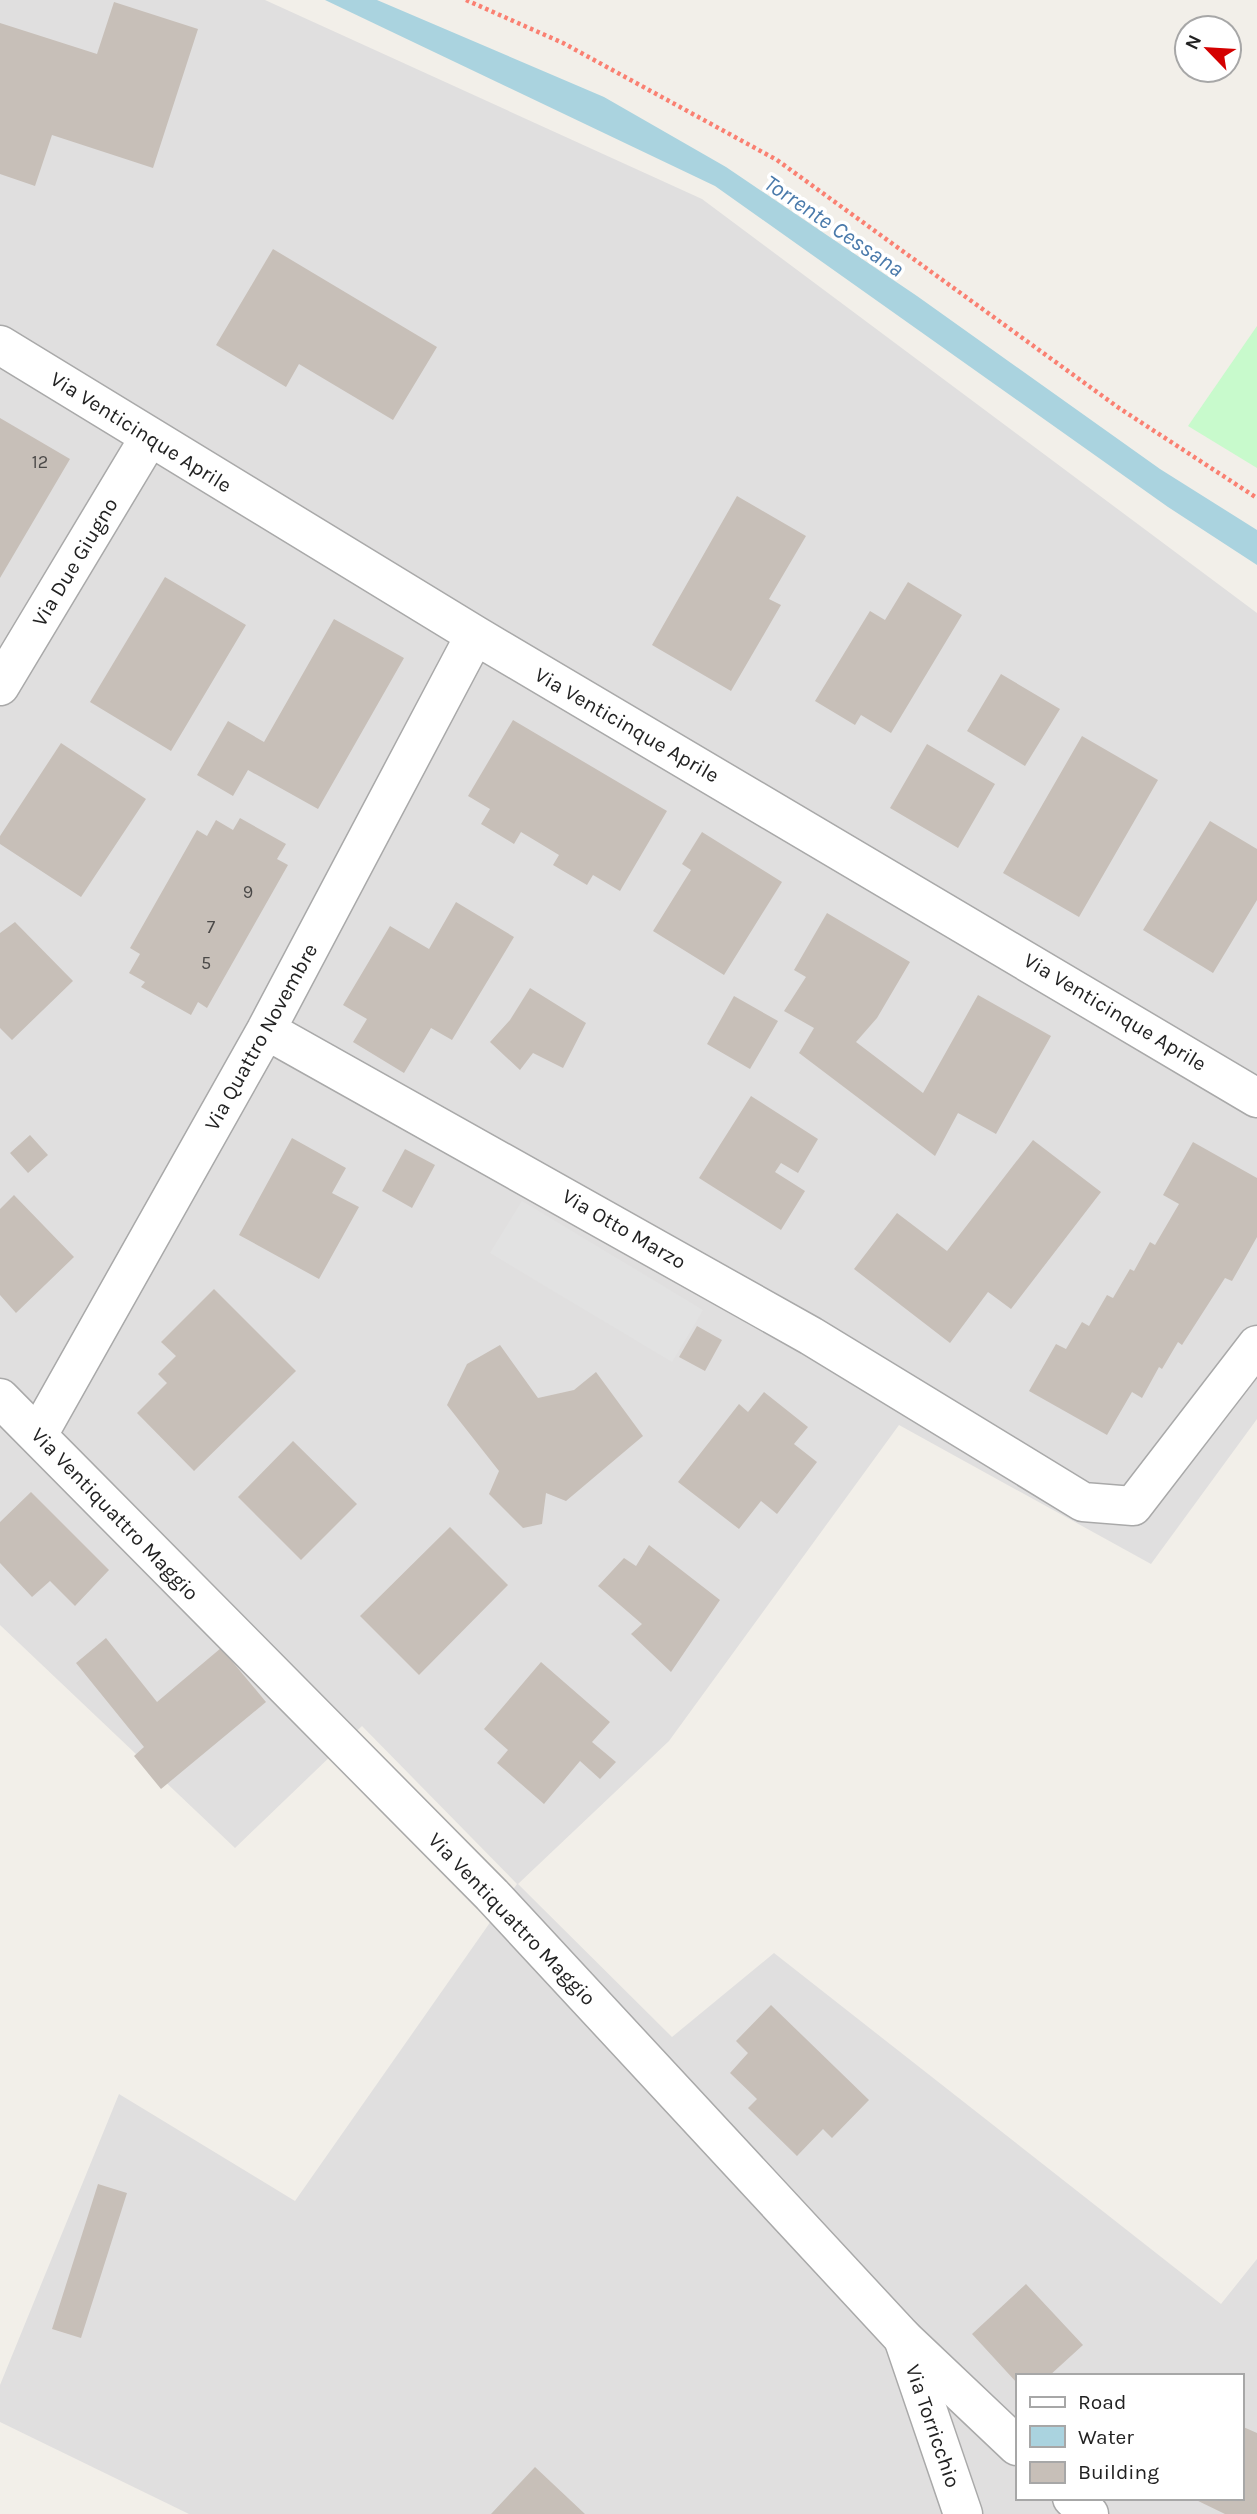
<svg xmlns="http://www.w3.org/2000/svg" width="1257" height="2514" font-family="Karla,sans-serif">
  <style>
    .residential { fill: #e0dfdf; fill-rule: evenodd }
    .park { fill: #c8facc }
    .parking { fill: #e2e2e2 }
    .water { fill: #aad3df }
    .building { fill: #c7bfb8 }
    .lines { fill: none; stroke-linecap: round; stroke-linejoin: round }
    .minor-casing { stroke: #a9a9a9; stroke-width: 41 }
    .tertiary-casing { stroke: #a9a9a9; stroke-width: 41 }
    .path { stroke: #fa8072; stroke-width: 4.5; stroke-dasharray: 3.5 3.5; stroke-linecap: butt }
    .minor { stroke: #fff; stroke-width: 38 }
    .tertiary { stroke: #fff; stroke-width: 38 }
    .labels { text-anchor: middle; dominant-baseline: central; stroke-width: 7; stroke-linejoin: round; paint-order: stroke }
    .number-label { font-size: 18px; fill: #4b4948 }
    .street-label { font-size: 21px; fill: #222; stroke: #fff }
    .water-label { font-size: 23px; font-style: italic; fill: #4a7aab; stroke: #fff }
  </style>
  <rect width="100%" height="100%" fill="#f2efe9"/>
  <path class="residential" d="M 0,0 L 265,0 L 702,199 L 1257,613 L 1257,1419 L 1151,1564 L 899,1425 L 669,1741 L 518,1884 L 672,2037 L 774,1953 L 1221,2304 L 1257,2259 L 1257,2514 L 189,2514 L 0,2422 L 0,2385 L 119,2094 L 295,2201 L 517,1884 L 362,1726 L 235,1848 L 0,1625 ZM 1017,2376 L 1241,2376 L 1241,2498 L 1017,2498 Z"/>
  <path class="park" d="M 1257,326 L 1257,468 L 1188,426 Z"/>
  <path class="parking" d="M 522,1201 L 703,1310 L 672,1362 L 490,1253 Z"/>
  <path class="water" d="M 325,0 L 377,0 L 604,97 L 726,167 L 917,296 L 1160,469 L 1257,530 L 1257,565 L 1168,507 L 715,186 Z"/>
  <path class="building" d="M 114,2 L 198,29 L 153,168 L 52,135 L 35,186 L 0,174 L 0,23 L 97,54 Z
    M 273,249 L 437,347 L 393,420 L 299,364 L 286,387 L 216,345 Z
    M 0,418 L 70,459 L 0,578 Z
    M 737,496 L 806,536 L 769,599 L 781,605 L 731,691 L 652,645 Z
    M 165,577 L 246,625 L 171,751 L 90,702 Z
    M 908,582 L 962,615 L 891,733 L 861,715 L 855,725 L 815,701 L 870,611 L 885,620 Z
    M 334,619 L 404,658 L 318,809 L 248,770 L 233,796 L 197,775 L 228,721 L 264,742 Z
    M 1001,674 L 1060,709 L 1025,766 L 967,731 Z
    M 513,720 L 667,811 L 620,891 L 593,875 L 587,885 L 553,865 L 559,855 L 521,832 L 514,844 L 481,824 L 490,809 L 468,796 Z
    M 1082,736 L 1158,780 L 1079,917 L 1003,873 Z
    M 61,743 L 146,799 L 81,897 L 0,844 L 0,836 Z
    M 927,744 L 995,784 L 958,848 L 890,808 Z
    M 240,818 L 286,844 L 277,859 L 288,865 L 207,1008 L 198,1002 L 191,1015 L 141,987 L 145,982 L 129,973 L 140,954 L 130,948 L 197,830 L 207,836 L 216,820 L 233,830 Z
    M 1210,821 L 1257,849 L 1257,900 L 1213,973 L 1143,930 Z
    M 702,832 L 782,882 L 724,975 L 653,931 L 691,870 L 682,864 Z
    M 456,902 L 514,937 L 452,1040 L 431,1028 L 404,1073 L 353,1042 L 367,1019 L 343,1005 L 390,926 L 429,949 Z
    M 827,913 L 910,962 L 877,1018 L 856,1042 L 923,1093 L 978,995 L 1051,1036 L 996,1134 L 958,1113 L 935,1156 L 799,1053 L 814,1028 L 784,1011 L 806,977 L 794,970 Z
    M 15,922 L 73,981 L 12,1040 L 0,1028 L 0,933 Z
    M 530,988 L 586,1023 L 563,1068 L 533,1053 L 520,1070 L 490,1042 L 510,1020 Z
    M 734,996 L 778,1021 L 750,1069 L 707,1044 Z
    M 751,1096 L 818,1139 L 798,1173 L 781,1163 L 775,1172 L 805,1191 L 781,1230 L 699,1178 Z
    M 30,1135 L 48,1155 L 28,1173 L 10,1153 Z
    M 292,1138 L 346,1168 L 332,1193 L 359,1207 L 319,1279 L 239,1235 Z
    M 1033,1140 L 1101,1192 L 1011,1309 L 988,1292 L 950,1343 L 854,1269 L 897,1213 L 947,1251 Z
    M 1193,1142 L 1257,1178 L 1257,1237 L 1232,1281 L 1225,1278 L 1182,1345 L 1178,1342 L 1162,1369 L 1159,1367 L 1142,1398 L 1132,1392 L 1107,1435 L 1029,1391 L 1056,1344 L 1066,1349 L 1082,1322 L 1089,1326 L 1107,1295 L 1113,1298 L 1130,1269 L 1134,1271 L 1150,1242 L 1155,1245 L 1179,1204 L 1163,1195 Z
    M 405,1149 L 435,1165 L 412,1208 L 382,1191 Z
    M 14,1195 L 74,1257 L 16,1313 L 0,1295 L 0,1209 Z
    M 214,1289 L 296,1371 L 194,1471 L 137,1413 L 167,1383 L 158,1374 L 176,1356 L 161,1342 Z
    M 697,1326 L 722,1340 L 705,1371 L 679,1357 Z
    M 500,1345 L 538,1398 L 574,1390 L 596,1372 L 643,1436 L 566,1501 L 546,1493 L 542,1524 L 523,1528 L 489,1494 L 499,1471 L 447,1405 L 467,1364 Z
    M 764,1392 L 808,1427 L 794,1444 L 817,1462 L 777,1514 L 761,1501 L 739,1529 L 678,1482 L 739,1404 L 748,1412 Z
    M 293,1441 L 357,1504 L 301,1560 L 238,1497 Z
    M 31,1492 L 109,1570 L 75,1606 L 50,1581 L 32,1597 L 0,1563 L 0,1522 Z
    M 450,1527 L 508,1585 L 419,1675 L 360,1616 Z
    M 649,1545 L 720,1600 L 671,1672 L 631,1634 L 642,1624 L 598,1586 L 624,1558 L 636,1566 Z
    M 106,1638 L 157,1702 L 221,1648 L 266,1702 L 161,1789 L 134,1756 L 144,1747 L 76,1663 Z
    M 541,1662 L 610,1722 L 592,1742 L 616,1762 L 600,1779 L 580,1761 L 544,1804 L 497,1763 L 508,1750 L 484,1729 Z
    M 771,2005 L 869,2100 L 832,2138 L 823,2129 L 797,2156 L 748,2108 L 757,2099 L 730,2073 L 748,2053 L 736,2041 Z
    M 98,2184 L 127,2193 L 81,2338 L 52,2329 Z
    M 1026,2284 L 1083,2345 L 1049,2376 L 1017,2376 L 1017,2383 L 972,2334 Z
    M 1241,2426 L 1257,2433 L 1257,2514 L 1225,2514 L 1192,2498 L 1241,2498 Z
    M 535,2467 L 585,2514 L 491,2514 Z"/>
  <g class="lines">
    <defs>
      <path id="minor" d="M 0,345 L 475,635 L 1257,1098
        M 0,686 L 149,438
        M 266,1030 L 811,1336 L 1083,1502 L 1133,1506 L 1257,1345
        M 38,1435 L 266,1030 L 475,635
        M 903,2338 L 963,2514"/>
      <path id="tertiary" d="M 0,1398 L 492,1895 L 903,2338 L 1017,2446
        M 1072,2498 L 1089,2514"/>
    </defs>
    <use href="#minor" class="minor-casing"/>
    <use href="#tertiary" class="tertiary-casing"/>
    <path class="path" d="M 466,0 L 563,43 L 777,160 L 1119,408 L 1257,498"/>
    <use href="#minor" class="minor"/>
    <use href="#tertiary" class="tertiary"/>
  </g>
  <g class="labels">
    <g class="number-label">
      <text x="40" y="462">12</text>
      <text x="248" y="892">9</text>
      <text x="211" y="927">7</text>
      <text x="206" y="963">5</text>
    </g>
    <g class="street-label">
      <text transform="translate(141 432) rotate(32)">Via Venticinque Aprile</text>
      <text transform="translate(75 562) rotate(-59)">Via Due Giugno</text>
      <text transform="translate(627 725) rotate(30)">Via Venticinque Aprile</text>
      <text transform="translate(1115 1012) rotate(31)">Via Venticinque Aprile</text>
      <text transform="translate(261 1037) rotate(-61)">Via Quattro Novembre</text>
      <text transform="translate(624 1229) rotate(30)">Via Otto Marzo</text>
      <text transform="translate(115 1514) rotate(46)">Via Ventiquattro Maggio</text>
      <text transform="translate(512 1919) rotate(46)">Via Ventiquattro Maggio</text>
      <text transform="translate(933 2426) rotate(71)">Via Torricchio</text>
    </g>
    <g class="water-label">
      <text transform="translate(834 226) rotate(34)">Torrente Cessana</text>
    </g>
  </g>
  <rect x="1016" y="2374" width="228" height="126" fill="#ffffff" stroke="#a7a7a7" stroke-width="2"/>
  <rect x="1030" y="2397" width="35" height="10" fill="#ffffff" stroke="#a7a7a7" stroke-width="2"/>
  <text x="1078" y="2409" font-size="21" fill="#222222">Road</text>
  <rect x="1030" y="2426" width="35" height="21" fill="#aad3df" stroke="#a7a7a7" stroke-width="2"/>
  <text x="1078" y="2444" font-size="21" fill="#222222">Water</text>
  <rect x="1030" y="2462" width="35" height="21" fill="#c7bfb8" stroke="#a7a7a7" stroke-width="2"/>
  <text x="1078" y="2479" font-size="21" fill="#222222">Building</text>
  <g transform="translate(1208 49) rotate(295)"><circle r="33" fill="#ffffff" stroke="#a7a7a7" stroke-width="2"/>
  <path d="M0-5L12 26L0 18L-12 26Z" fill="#d40000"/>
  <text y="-10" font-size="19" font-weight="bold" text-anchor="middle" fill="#222222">N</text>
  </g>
</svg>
